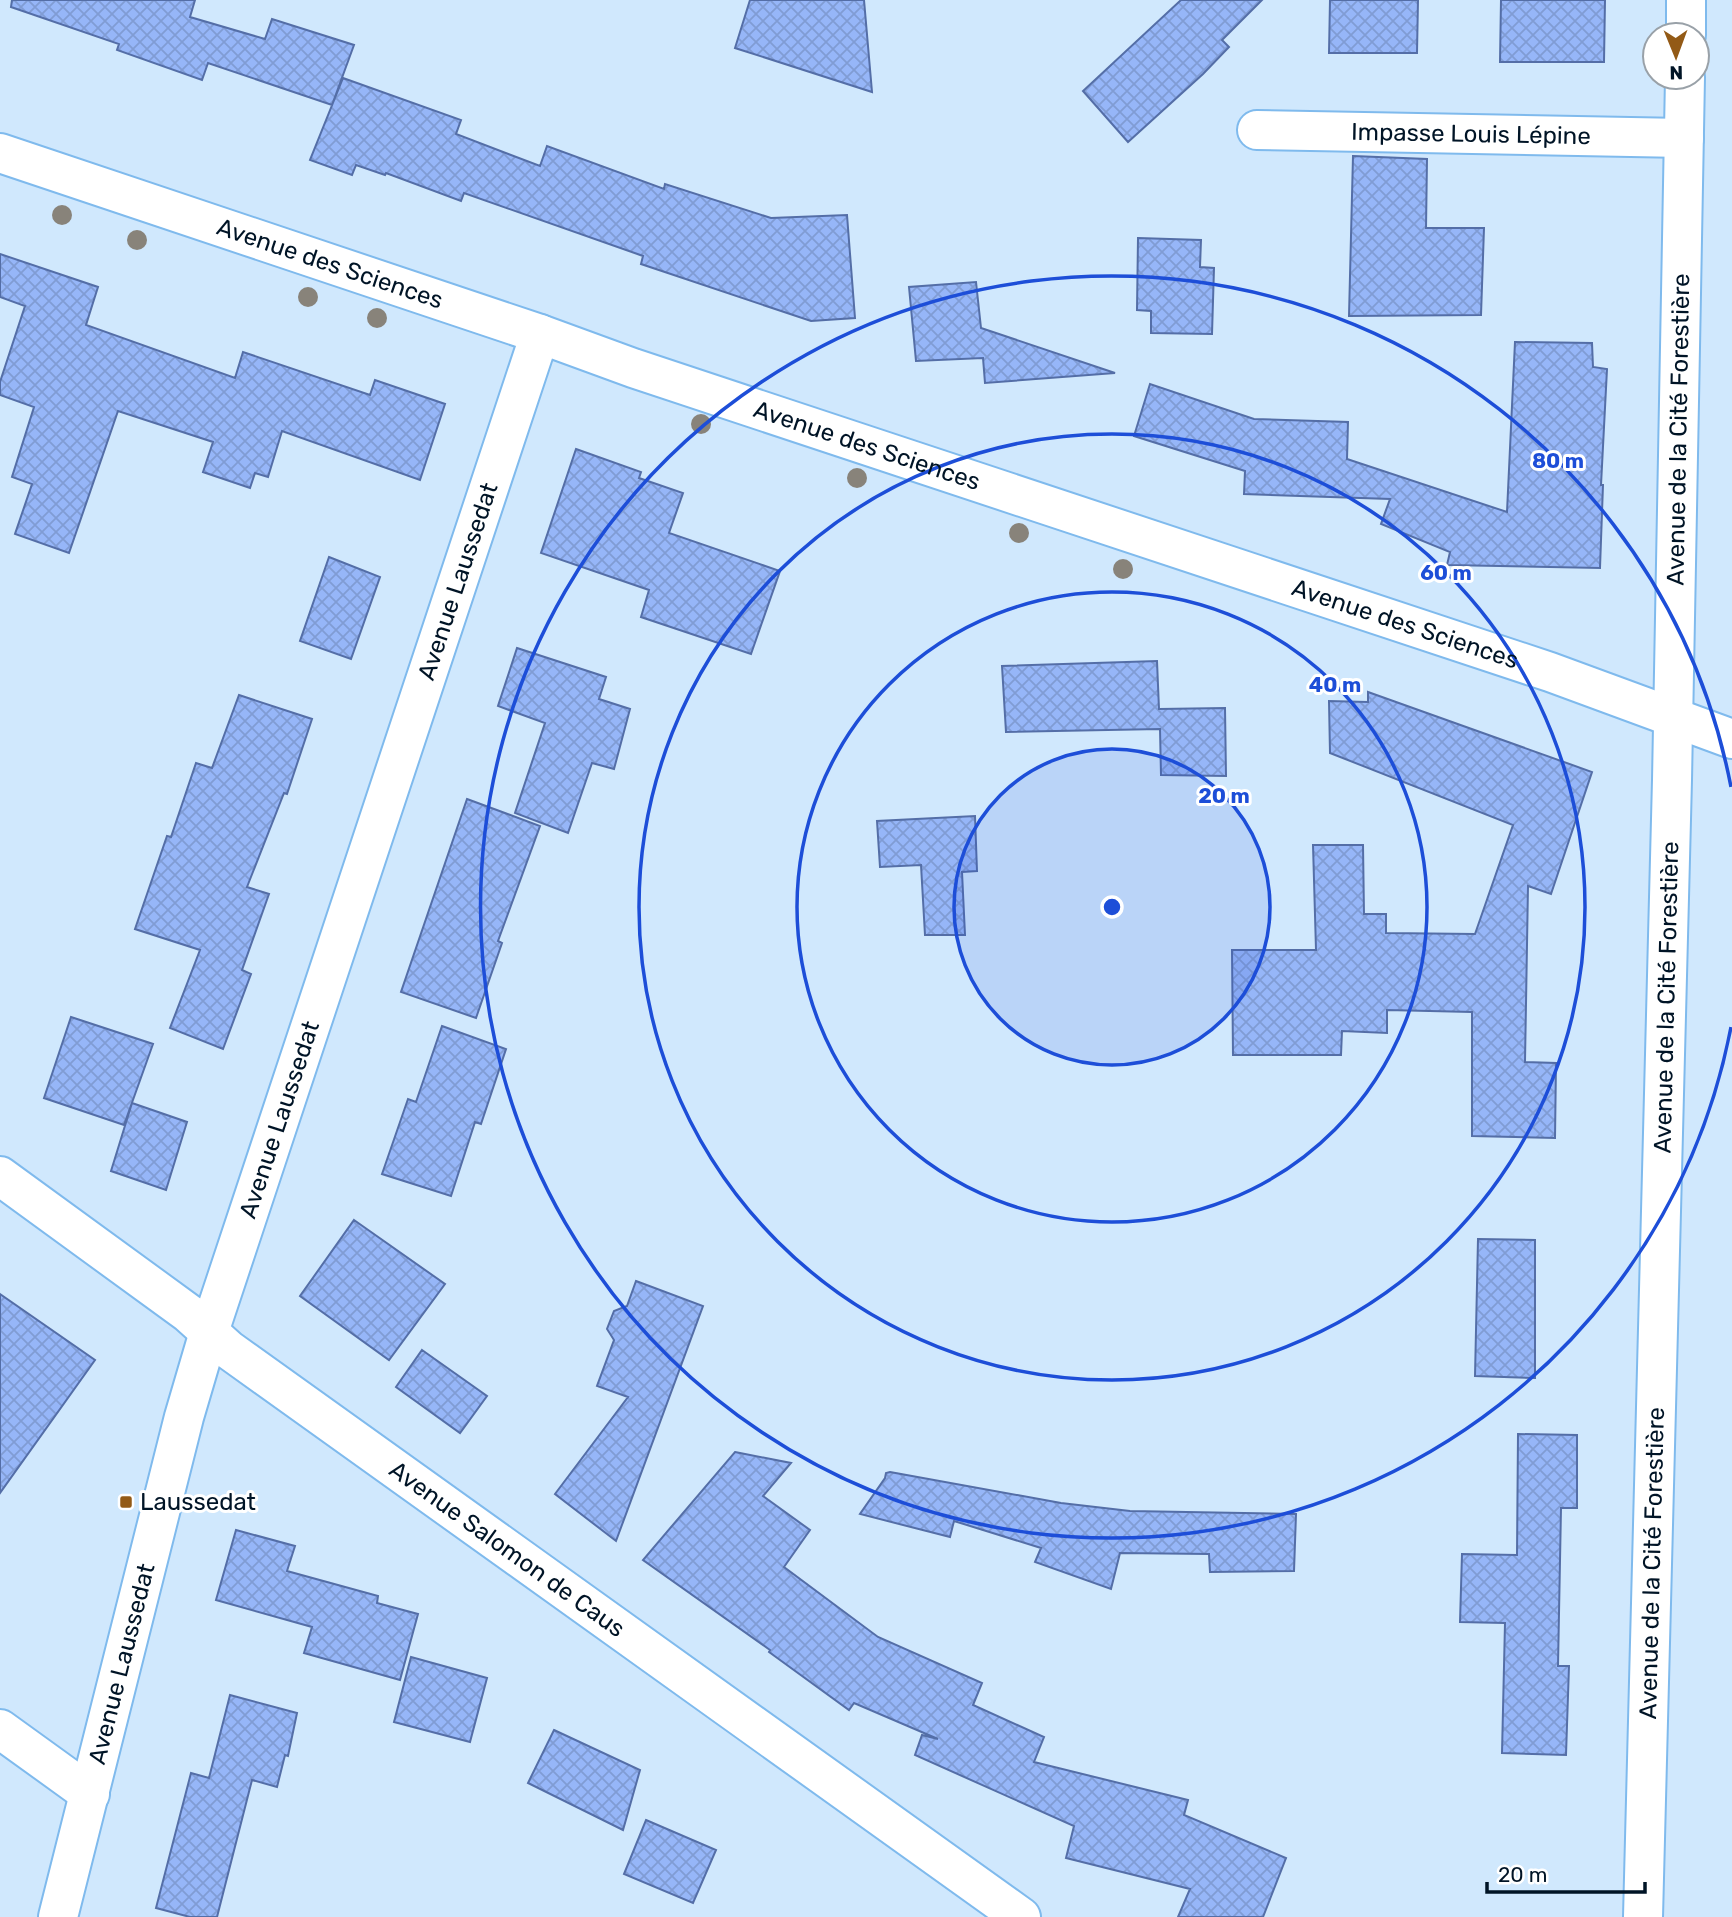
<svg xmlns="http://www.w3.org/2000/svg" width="1732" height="1917" font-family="Rubik,sans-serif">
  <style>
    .building { fill: url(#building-cross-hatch); stroke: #546ea7; stroke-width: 2 }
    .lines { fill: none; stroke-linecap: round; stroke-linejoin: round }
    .minor-casing { stroke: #7fbaed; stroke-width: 42 }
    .minor { stroke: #fff; stroke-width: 38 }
    .tree { fill: #88837a }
    .ring { fill: none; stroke: #1d4ed8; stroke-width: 3.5 }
    .poi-dot { fill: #935a16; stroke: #fff; stroke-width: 2.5 }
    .labels { text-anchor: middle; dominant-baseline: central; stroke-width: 6; stroke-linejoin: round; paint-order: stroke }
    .street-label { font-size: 24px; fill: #001426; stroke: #fff }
    .poi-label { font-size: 24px; fill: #001426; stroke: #fff; text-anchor: start }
    .centre { fill: #1d4ed8; stroke: #fff; stroke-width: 3.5 }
    .ring-label { font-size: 21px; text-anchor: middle; font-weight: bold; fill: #1d4ed8; stroke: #fff; stroke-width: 6; stroke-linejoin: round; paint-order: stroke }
  </style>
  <defs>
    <pattern id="building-cross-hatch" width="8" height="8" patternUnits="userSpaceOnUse" patternTransform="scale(1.75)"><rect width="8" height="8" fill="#96b6f8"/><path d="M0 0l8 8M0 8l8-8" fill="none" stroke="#809cd4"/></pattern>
  </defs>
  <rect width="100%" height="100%" fill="#d0e8fd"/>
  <path class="building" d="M 12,0 L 195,0 L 190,17 L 265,39 L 272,19 L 354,45 L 332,105 L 208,63 L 202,80 L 117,50 L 119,44 L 11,7 Z
    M 750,0 L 864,0 L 872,92 L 735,48 Z
    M 1181,0 L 1262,0 L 1222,40 L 1229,47 L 1203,74 L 1128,142 L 1083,91 Z
    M 1330,0 L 1418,0 L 1417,53 L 1329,53 Z
    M 1501,0 L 1605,0 L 1604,62 L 1500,62 Z
    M 343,78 L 461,120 L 456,134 L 540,166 L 547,146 L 664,189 L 665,184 L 771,218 L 847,215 L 855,318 L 811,321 L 641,264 L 643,256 L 464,193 L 461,201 L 386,173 L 385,175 L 356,165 L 352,175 L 310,160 Z
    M 1353,156 L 1427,159 L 1426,228 L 1484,228 L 1481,315 L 1349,316 Z
    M 1138,238 L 1201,240 L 1200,267 L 1214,268 L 1212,334 L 1151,333 L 1151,311 L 1137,310 Z
    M 0,254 L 98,287 L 86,325 L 235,378 L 243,352 L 370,395 L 375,380 L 445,404 L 420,480 L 282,431 L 268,477 L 255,473 L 250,488 L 203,472 L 213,442 L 118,411 L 69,553 L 15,534 L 32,484 L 12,477 L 34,407 L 0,395 L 0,382 L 25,306 L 0,297 Z
    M 976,282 L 981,328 L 1115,373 L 985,383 L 983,358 L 916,361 L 909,287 Z
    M 1515,342 L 1592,343 L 1593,367 L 1607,369 L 1601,485 L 1603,485 L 1600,568 L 1447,565 L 1450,552 L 1381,524 L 1390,499 L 1244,494 L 1245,471 L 1134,436 L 1150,384 L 1254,419 L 1348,422 L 1347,459 L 1507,512 Z
    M 576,449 L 641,472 L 639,478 L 683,493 L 669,533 L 780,571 L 751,654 L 641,617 L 649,590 L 541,553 Z
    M 329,557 L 380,577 L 351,659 L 300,641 Z
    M 517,648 L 606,677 L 599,699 L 630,709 L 614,769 L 592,763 L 568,833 L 515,813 L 545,723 L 498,706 Z
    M 1157,661 L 1159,709 L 1225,708 L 1226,776 L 1161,775 L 1160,729 L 1006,732 L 1002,666 Z
    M 1368,692 L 1592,772 L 1551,894 L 1528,886 L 1525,1062 L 1556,1063 L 1555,1138 L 1472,1136 L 1472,1012 L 1387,1010 L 1387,1033 L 1342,1031 L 1341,1055 L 1233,1055 L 1232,950 L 1316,950 L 1313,845 L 1363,845 L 1364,914 L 1386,914 L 1386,933 L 1475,934 L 1513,825 L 1330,753 L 1329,701 L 1368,702 Z
    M 239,695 L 312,719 L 287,794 L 284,793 L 247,887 L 269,894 L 242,970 L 251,974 L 223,1049 L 170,1028 L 200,950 L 135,929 L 167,836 L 171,837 L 196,763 L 212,768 Z
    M 467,799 L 540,826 L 498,941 L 502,943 L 476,1018 L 401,992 Z
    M 975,816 L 977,871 L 962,872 L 965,935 L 925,935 L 921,865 L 880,867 L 877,821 Z
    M 71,1017 L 153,1044 L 124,1125 L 44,1098 Z
    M 442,1026 L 506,1049 L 481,1124 L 475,1122 L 451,1196 L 382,1174 L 408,1099 L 416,1102 Z
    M 132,1103 L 187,1122 L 166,1190 L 111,1171 Z
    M 354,1220 L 445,1284 L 389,1360 L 300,1296 Z
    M 1478,1239 L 1535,1240 L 1535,1378 L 1475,1376 Z
    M 636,1281 L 703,1306 L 616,1541 L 555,1494 L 628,1397 L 597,1386 L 614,1340 L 607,1329 L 614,1311 L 627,1306 Z
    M 0,1294 L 95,1360 L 0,1493 Z
    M 422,1350 L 487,1396 L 460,1433 L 396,1387 Z
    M 1518,1434 L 1577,1435 L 1577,1508 L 1561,1508 L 1558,1666 L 1569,1666 L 1566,1755 L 1502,1753 L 1505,1623 L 1460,1622 L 1462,1554 L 1517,1555 Z
    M 735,1452 L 791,1463 L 763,1496 L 810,1530 L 784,1567 L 878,1637 L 982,1683 L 973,1705 L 1044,1737 L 1034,1762 L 1188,1800 L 1184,1815 L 1286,1858 L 1263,1917 L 1178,1917 L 1190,1889 L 1066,1858 L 1074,1826 L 915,1755 L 922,1735 L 938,1739 L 854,1703 L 849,1710 L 769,1652 L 770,1650 L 643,1560 Z
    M 890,1472 L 1061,1503 L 1130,1511 L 1296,1514 L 1294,1571 L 1210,1572 L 1209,1554 L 1120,1553 L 1111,1589 L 1035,1562 L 1041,1548 L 954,1521 L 950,1537 L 860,1514 L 885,1478 L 886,1473 Z
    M 236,1530 L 295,1546 L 287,1571 L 378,1596 L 377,1603 L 418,1614 L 400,1680 L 304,1653 L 312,1627 L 216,1600 Z
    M 411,1657 L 487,1678 L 470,1742 L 394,1722 Z
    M 230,1695 L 297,1713 L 288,1756 L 285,1755 L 277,1787 L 252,1780 L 217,1917 L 190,1917 L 156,1908 L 191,1773 L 209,1778 Z
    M 554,1730 L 640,1770 L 623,1830 L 528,1783 Z
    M 646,1820 L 716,1850 L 693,1903 L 624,1874 Z"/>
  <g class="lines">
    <defs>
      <g id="minor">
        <path d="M 1686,35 L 1686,0"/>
        <path id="s1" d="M 1257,130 L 1684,138"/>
        <path id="s2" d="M 0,153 L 540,334 L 633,368 L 1550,672 L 1732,739"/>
        <path id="s3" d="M 0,1176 L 188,1313 L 229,1350 L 1021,1917"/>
        <path d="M 0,1729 L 90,1794"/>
        <path id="s4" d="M 58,1917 L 184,1417 L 209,1332 L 540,334"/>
        <path id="s5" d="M 1643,1917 L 1672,780 L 1685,77"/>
      </g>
    </defs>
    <use href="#minor" class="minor-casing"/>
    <use href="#minor" class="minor"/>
  </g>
  <g class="tree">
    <circle cx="62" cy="215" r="10"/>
    <circle cx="137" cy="240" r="10"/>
    <circle cx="308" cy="297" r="10"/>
    <circle cx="377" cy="318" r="10"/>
    <circle cx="701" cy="424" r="10"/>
    <circle cx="857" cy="478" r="10"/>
    <circle cx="1019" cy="533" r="10"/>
    <circle cx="1123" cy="569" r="10"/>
  </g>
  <circle cx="1112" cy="907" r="158" fill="#1d4ed8" fill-opacity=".12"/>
  <g class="ring">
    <circle cx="1112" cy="907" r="158"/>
    <circle cx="1112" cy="907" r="315"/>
    <circle cx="1112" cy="907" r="473"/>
    <path d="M1731 1027A631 631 0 1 1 1731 787"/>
  </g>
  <rect class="poi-dot" x="119" y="1495" width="14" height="14" rx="3.5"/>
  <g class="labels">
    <g class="street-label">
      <text stroke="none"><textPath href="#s1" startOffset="214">Impasse Louis Lépine</textPath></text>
      <text stroke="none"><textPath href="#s2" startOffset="348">Avenue des Sciences</textPath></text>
      <text stroke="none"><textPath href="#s5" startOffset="1488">Avenue de la Cité Forestière</textPath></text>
      <text stroke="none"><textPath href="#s2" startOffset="915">Avenue des Sciences</textPath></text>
      <text stroke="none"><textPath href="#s4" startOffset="1395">Avenue Laussedat</textPath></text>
      <text stroke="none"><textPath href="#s2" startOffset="1482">Avenue des Sciences</textPath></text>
      <text stroke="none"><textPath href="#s5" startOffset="920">Avenue de la Cité Forestière</textPath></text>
      <text stroke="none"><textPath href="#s4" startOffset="828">Avenue Laussedat</textPath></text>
      <text stroke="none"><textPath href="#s3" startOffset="630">Avenue Salomon de Caus</textPath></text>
      <text stroke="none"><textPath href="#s5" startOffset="354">Avenue de la Cité Forestière</textPath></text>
      <text stroke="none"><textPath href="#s4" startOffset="261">Avenue Laussedat</textPath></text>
    </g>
    <g class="poi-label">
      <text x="140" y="1502">Laussedat</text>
    </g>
  </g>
  <circle cx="1112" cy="907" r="10" class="centre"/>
  <g class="ring-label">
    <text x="1558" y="468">80 m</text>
    <text x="1446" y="580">60 m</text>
    <text x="1335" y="692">40 m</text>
    <text x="1224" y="803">20 m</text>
  </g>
  <g transform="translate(1676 56) rotate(179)"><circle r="33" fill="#ffffff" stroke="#99a1a8" stroke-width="2"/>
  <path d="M0-5L12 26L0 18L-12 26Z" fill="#935a16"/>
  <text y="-10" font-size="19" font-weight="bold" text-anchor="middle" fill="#001426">N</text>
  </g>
  <path d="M1487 1882v10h158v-10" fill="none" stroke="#001426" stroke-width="3.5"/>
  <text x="1498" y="1882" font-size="21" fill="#001426" stroke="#ffffff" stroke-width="5" paint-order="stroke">20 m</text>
</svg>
